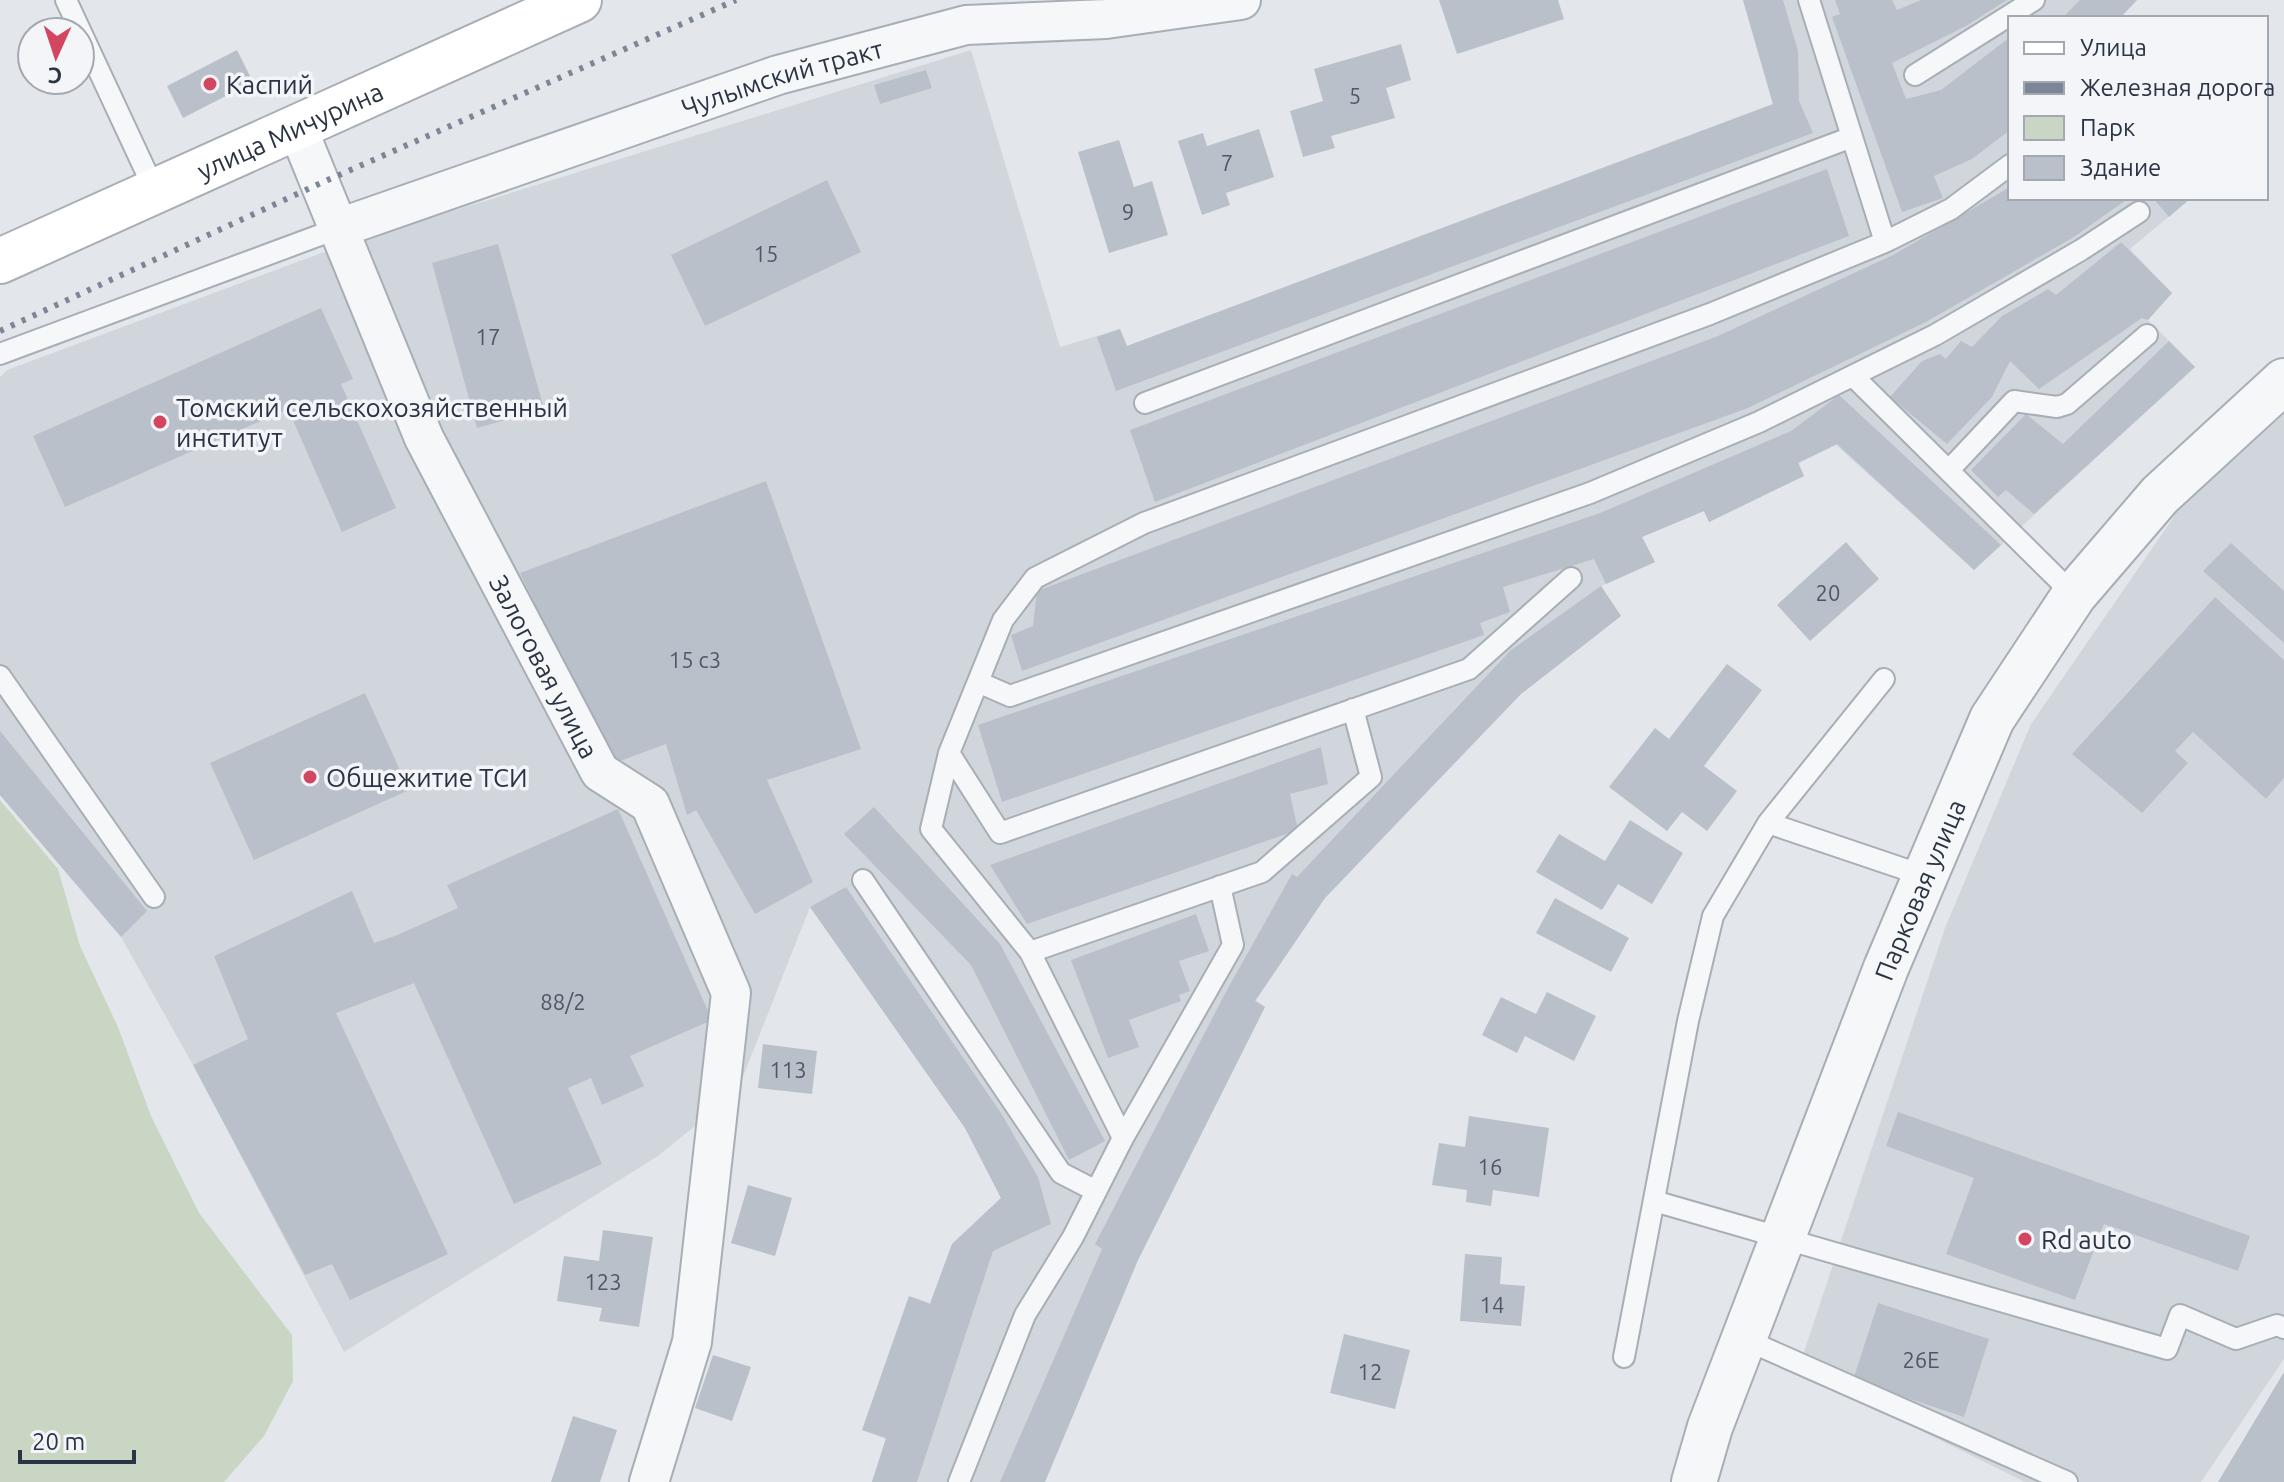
<svg xmlns="http://www.w3.org/2000/svg" width="2284" height="1482" font-family="Ubuntu,sans-serif">
  <style>
    .built { fill: #d1d6dd }
    .green { fill: #c9d6c4 }
    .building { fill: #bac0c9 }
    .lines { fill: none; stroke-linecap: round; stroke-linejoin: round }
    .service-casing { stroke: #a8aeb6; stroke-width: 24 }
    .minor-casing { stroke: #a8aeb6; stroke-width: 42 }
    .tertiary-casing { stroke: #a8aeb6; stroke-width: 48 }
    .secondary-casing { stroke: #a8aeb6; stroke-width: 48 }
    .service { stroke: #f6f7f9; stroke-width: 20 }
    .minor { stroke: #f6f7f9; stroke-width: 38 }
    .tertiary { stroke: #f6f7f9; stroke-width: 44 }
    .secondary { stroke: #fff; stroke-width: 44 }
    .rail { stroke: #7c8696; stroke-width: 6; stroke-dasharray: 4 8; stroke-linecap: butt }
    .poi-dot { fill: #d2475f; stroke: #f3f5f9; stroke-width: 3 }
    .labels { text-anchor: middle; dominant-baseline: central; stroke-width: 7; stroke-linejoin: round; paint-order: stroke }
    .number-label { font-size: 22px; fill: #4e5765 }
    .street-label { font-size: 26px; fill: #2a3444; stroke: #f3f5f9 }
    .poi-label { font-size: 26px; fill: #2a3444; stroke: #f3f5f9; text-anchor: start }
  </style>
  <rect width="100%" height="100%" fill="#e3e7eb"/>
  <path class="built" d="M 1743,0 L 2137,0 L 2120,18 L 2010,18 L 2010,198 L 2191,198 L 2130,249 L 2172,293 L 2148,320 L 2195,367 L 1974,570 L 1836,445 L 1799,463 L 1804,476 L 1709,522 L 1704,511 L 1642,537 L 1655,562 L 1601,586 L 1621,616 L 1521,694 L 1325,898 L 1256,1000 L 1265,1007 L 1138,1260 L 1045,1482 L 872,1482 L 886,1439 L 862,1430 L 909,1296 L 930,1303 L 952,1244 L 1001,1198 L 965,1128 L 810,907 L 737,1092 L 658,1156 L 344,1352 L 193,1065 L 121,937 L 0,795 L 0,377 L 7,370 L 343,245 L 971,50 L 1060,347 L 1120,329 L 1127,346 L 1773,105 Z
    M 2284,411 L 2284,1359 L 2201,1482 L 2025,1482 L 1798,1370 L 1945,928 L 2031,724 L 2180,508 Z"/>
  <path class="green" d="M 0,800 L 58,869 L 80,946 L 118,1027 L 151,1116 L 199,1213 L 292,1335 L 293,1381 L 264,1436 L 224,1482 L 0,1482 Z"/>
  <path class="building" d="M 1439,0 L 1558,0 L 1564,19 L 1457,54 Z
    M 1743,0 L 1783,0 L 1798,51 L 1799,101 L 1813,133 L 1116,391 L 1097,337 L 1120,329 L 1127,346 L 1773,104 Z
    M 1835,0 L 1892,0 L 1897,10 L 1921,0 L 2007,0 L 1966,26 L 1892,63 L 1906,99 L 1941,90 L 2010,37 L 2010,130 L 1972,159 L 1934,176 L 1943,198 L 1902,212 L 1832,17 L 1840,14 Z
    M 2080,0 L 2137,0 L 2120,18 L 2062,18 Z
    M 1401,44 L 1411,80 L 1386,88 L 1395,118 L 1331,136 L 1335,148 L 1303,157 L 1290,111 L 1323,101 L 1314,69 Z
    M 237,50 L 253,82 L 183,118 L 167,86 Z
    M 926,70 L 932,88 L 880,104 L 874,85 Z
    M 1259,129 L 1274,177 L 1226,193 L 1230,205 L 1202,215 L 1178,141 L 1203,133 L 1207,146 Z
    M 1119,140 L 1134,187 L 1152,181 L 1168,235 L 1109,253 L 1078,152 Z
    M 1827,169 L 1849,236 L 1155,502 L 1130,430 Z
    M 827,180 L 861,252 L 705,326 L 671,255 Z
    M 2010,187 L 2010,198 L 2129,198 L 2074,237 L 1926,322 L 1748,408 L 1022,671 L 1011,635 L 1033,626 L 1037,591 L 1718,336 L 1893,255 Z
    M 2153,198 L 2191,198 L 2169,217 Z
    M 2121,242 L 2172,293 L 2148,320 L 2142,318 L 2039,389 L 2010,361 L 1992,397 L 1947,444 L 1890,397 L 1922,361 L 1940,354 L 1946,359 L 1961,341 L 1972,347 L 2002,316 L 2048,289 L 2056,295 Z
    M 498,244 L 544,409 L 477,428 L 432,263 Z
    M 321,308 L 353,379 L 341,384 L 396,508 L 342,532 L 288,409 L 65,507 L 33,436 Z
    M 2169,341 L 2195,367 L 2034,514 L 2006,490 L 1998,497 L 1971,470 L 2026,414 L 2063,444 Z
    M 1839,395 L 2001,545 L 1974,570 L 1837,444 L 1798,463 L 1804,476 L 1709,522 L 1704,511 L 1642,537 L 1655,562 L 1606,584 L 1594,559 L 1503,587 L 1510,612 L 1480,623 L 1484,635 L 1002,802 L 978,725 L 1600,513 L 1791,431 Z
    M 766,481 L 861,749 L 767,780 L 813,882 L 755,914 L 696,810 L 687,815 L 666,744 L 612,764 L 520,573 Z
    M 1846,542 L 1879,579 L 1810,641 L 1777,605 Z
    M 2231,543 L 2284,591 L 2284,643 L 2203,571 Z
    M 1601,586 L 1621,616 L 1521,694 L 1325,898 L 1255,1001 L 1265,1007 L 1138,1260 L 1045,1482 L 1000,1482 L 1102,1249 L 1095,1244 L 1228,988 L 1292,874 L 1297,877 L 1511,650 Z
    M 2215,597 L 2284,660 L 2284,778 L 2266,799 L 2193,732 L 2175,751 L 2188,763 L 2142,813 L 2072,754 Z
    M 1727,664 L 1762,690 L 1704,766 L 1737,791 L 1707,831 L 1682,812 L 1667,831 L 1609,787 L 1655,728 L 1669,739 Z
    M 365,693 L 409,790 L 254,860 L 210,763 Z
    M 0,731 L 147,911 L 121,937 L 0,795 Z
    M 1321,747 L 1328,784 L 1290,794 L 1298,830 L 1027,924 L 990,865 Z
    M 874,807 L 1000,944 L 1105,1141 L 1069,1160 L 971,965 L 844,834 Z
    M 618,809 L 712,1020 L 630,1056 L 644,1086 L 602,1105 L 591,1078 L 568,1088 L 602,1164 L 514,1204 L 414,983 L 336,1013 L 448,1254 L 350,1300 L 332,1264 L 305,1275 L 193,1065 L 248,1039 L 214,956 L 352,891 L 374,943 L 395,936 L 458,908 L 447,885 Z
    M 1630,820 L 1683,853 L 1652,904 L 1618,884 L 1602,910 L 1536,872 L 1559,834 L 1605,861 Z
    M 846,887 L 1001,1113 L 1038,1177 L 1051,1224 L 993,1251 L 917,1482 L 872,1482 L 886,1438 L 862,1430 L 909,1296 L 930,1304 L 952,1244 L 1001,1198 L 965,1128 L 810,907 Z
    M 1555,898 L 1629,938 L 1611,972 L 1536,933 Z
    M 1196,914 L 1209,951 L 1179,961 L 1190,991 L 1179,995 L 1181,1001 L 1129,1020 L 1139,1047 L 1108,1058 L 1071,960 Z
    M 1547,992 L 1596,1016 L 1574,1061 L 1525,1036 L 1517,1053 L 1482,1035 L 1501,997 L 1536,1014 Z
    M 763,1044 L 817,1051 L 812,1094 L 758,1088 Z
    M 1898,1112 L 2250,1236 L 2238,1271 L 2104,1224 L 2075,1300 L 1946,1254 L 1974,1178 L 1886,1146 Z
    M 1469,1116 L 1549,1128 L 1539,1197 L 1493,1190 L 1491,1206 L 1466,1202 L 1467,1190 L 1432,1185 L 1439,1143 L 1465,1147 Z
    M 748,1185 L 792,1198 L 775,1256 L 731,1243 Z
    M 603,1230 L 653,1237 L 639,1327 L 599,1321 L 602,1308 L 557,1301 L 564,1256 L 599,1261 Z
    M 1465,1254 L 1502,1257 L 1500,1284 L 1525,1286 L 1521,1326 L 1460,1321 Z
    M 1878,1303 L 1989,1339 L 1964,1417 L 1853,1380 Z
    M 1344,1334 L 1410,1350 L 1395,1409 L 1330,1393 Z
    M 713,1355 L 751,1367 L 732,1421 L 695,1408 Z
    M 2284,1372 L 2284,1482 L 2218,1482 Z
    M 573,1416 L 617,1430 L 600,1482 L 551,1482 Z"/>
  <g class="lines">
    <defs>
      <path id="service" d="M 66,0 L 155,191
        M 1809,0 L 1885,242 L 1951,209 L 2010,165
        M 1915,75 L 2034,0
        M 0,354 L 339,228
        M 1853,376 L 2074,595
        M 1145,403 L 1852,137
        M 1949,470 L 2014,401 L 2057,407 L 2067,404 L 2147,335
        M 0,676 L 154,897
        M 978,682 L 1010,696 L 1590,493 L 1759,422 L 1935,335 L 2081,250 L 2139,212
        M 949,753 L 1000,833 L 1469,669 L 1571,578
        M 1768,823 L 1925,876
        M 863,880 L 1061,1173 L 1096,1191
        M 1030,952 L 1262,872 L 1371,777 L 1353,709
        M 1123,1138 L 1233,945 L 1220,886
        M 1654,1201 L 2167,1349 L 2180,1315 L 2236,1339 L 2277,1325 L 2284,1328
        M 1744,1339 L 2067,1482
        M 1624,1357 L 1688,1021 L 1713,916 L 1768,823 L 1884,679
        M 959,1482 L 1025,1315 L 1073,1237 L 1123,1138 L 1030,952 L 931,829 L 949,753 L 1003,620 L 1035,578 L 1144,523 L 1710,314 L 1885,242"/>
      <g id="minor">
        <path id="s1" d="M 297,127 L 424,438 L 600,772 L 650,804 L 731,993 L 692,1342 L 649,1482"/>
        <path id="s2" d="M 339,228 L 778,75 L 966,25 L 1106,19 L 1241,0"/>
      </g>
      <g id="tertiary">
        <path id="s3" d="M 1694,1482 L 1710,1427 L 1886,968 L 1992,719 L 2074,595 L 2160,495 L 2284,381"/>
      </g>
      <g id="secondary">
        <path id="s4" d="M 0,261 L 579,0"/>
      </g>
    </defs>
    <use href="#service" class="service-casing"/>
    <use href="#minor" class="minor-casing"/>
    <use href="#tertiary" class="tertiary-casing"/>
    <use href="#secondary" class="secondary-casing"/>
    <use href="#service" class="service"/>
    <use href="#minor" class="minor"/>
    <use href="#tertiary" class="tertiary"/>
    <use href="#secondary" class="secondary"/>
    <path class="rail" d="M 0,331 L 321,183 L 736,0"/>
  </g>
  <g class="poi-dot">
    <circle cx="210" cy="84" r="8"/>
    <circle cx="160" cy="422" r="8"/>
    <circle cx="310" cy="777" r="8"/>
    <circle cx="2025" cy="1239" r="8"/>
  </g>
  <g class="labels">
    <g class="number-label">
      <text x="1355" y="95">5</text>
      <text x="1227" y="162">7</text>
      <text x="1128" y="211">9</text>
      <text x="766" y="253">15</text>
      <text x="488" y="336">17</text>
      <text x="1828" y="592">20</text>
      <text x="695" y="659">15 с3</text>
      <text x="563" y="1001">88/2</text>
      <text x="788" y="1069">113</text>
      <text x="1490" y="1166">16</text>
      <text x="603" y="1281">123</text>
      <text x="1492" y="1304">14</text>
      <text x="1921" y="1359">26Е</text>
      <text x="1370" y="1371">12</text>
    </g>
    <g class="street-label">
      <text stroke="none"><textPath href="#s2" startOffset="468">Чулымский тракт</textPath></text>
      <text stroke="none"><textPath href="#s4" startOffset="318">улица Мичурина</textPath></text>
      <text stroke="none"><textPath href="#s1" startOffset="594">Залоговая улица</textPath></text>
      <text stroke="none"><textPath href="#s3" startOffset="634">Парковая улица</textPath></text>
    </g>
    <g class="poi-label">
      <text x="226" y="84">Каспий</text>
      <text x="176" y="407">Томский сельскохозяйственный<tspan x="176" dy="30">институт</tspan></text>
      <text x="326" y="777">Общежитие ТСИ</text>
      <text x="2041" y="1239">Rd auto</text>
    </g>
  </g>
  <rect x="2008" y="16" width="260" height="184" fill="#f3f5f9" stroke="#a3a8b1" stroke-width="2"/>
  <rect x="2024" y="42" width="40" height="12" fill="#ffffff" stroke="#a3a8b1" stroke-width="2"/>
  <text x="2080" y="56" font-size="24" fill="#2a3444">Улица</text>
  <rect x="2024" y="82" width="40" height="12" fill="#7c8696" stroke="#a3a8b1" stroke-width="2"/>
  <text x="2080" y="96" font-size="24" fill="#2a3444">Железная дорога</text>
  <rect x="2024" y="116" width="40" height="24" fill="#c9d6c4" stroke="#a3a8b1" stroke-width="2"/>
  <text x="2080" y="136" font-size="24" fill="#2a3444">Парк</text>
  <rect x="2024" y="156" width="40" height="24" fill="#bac0c9" stroke="#a3a8b1" stroke-width="2"/>
  <text x="2080" y="176" font-size="24" fill="#2a3444">Здание</text>
  <g transform="translate(56 56) rotate(183)"><circle r="38" fill="#f3f5f9" stroke="#a3a8b1" stroke-width="2"/>
  <path d="M0-6L14 30L0 20L-14 30Z" fill="#d2475f"/>
  <text y="-12" font-size="22" font-weight="bold" text-anchor="middle" fill="#2a3444">С</text>
  </g>
  <path d="M20 1450v12h114v-12" fill="none" stroke="#2a3444" stroke-width="4"/>
  <text x="32" y="1450" font-size="24" fill="#2a3444" stroke="#f3f5f9" stroke-width="6" paint-order="stroke">20 m</text>
</svg>
